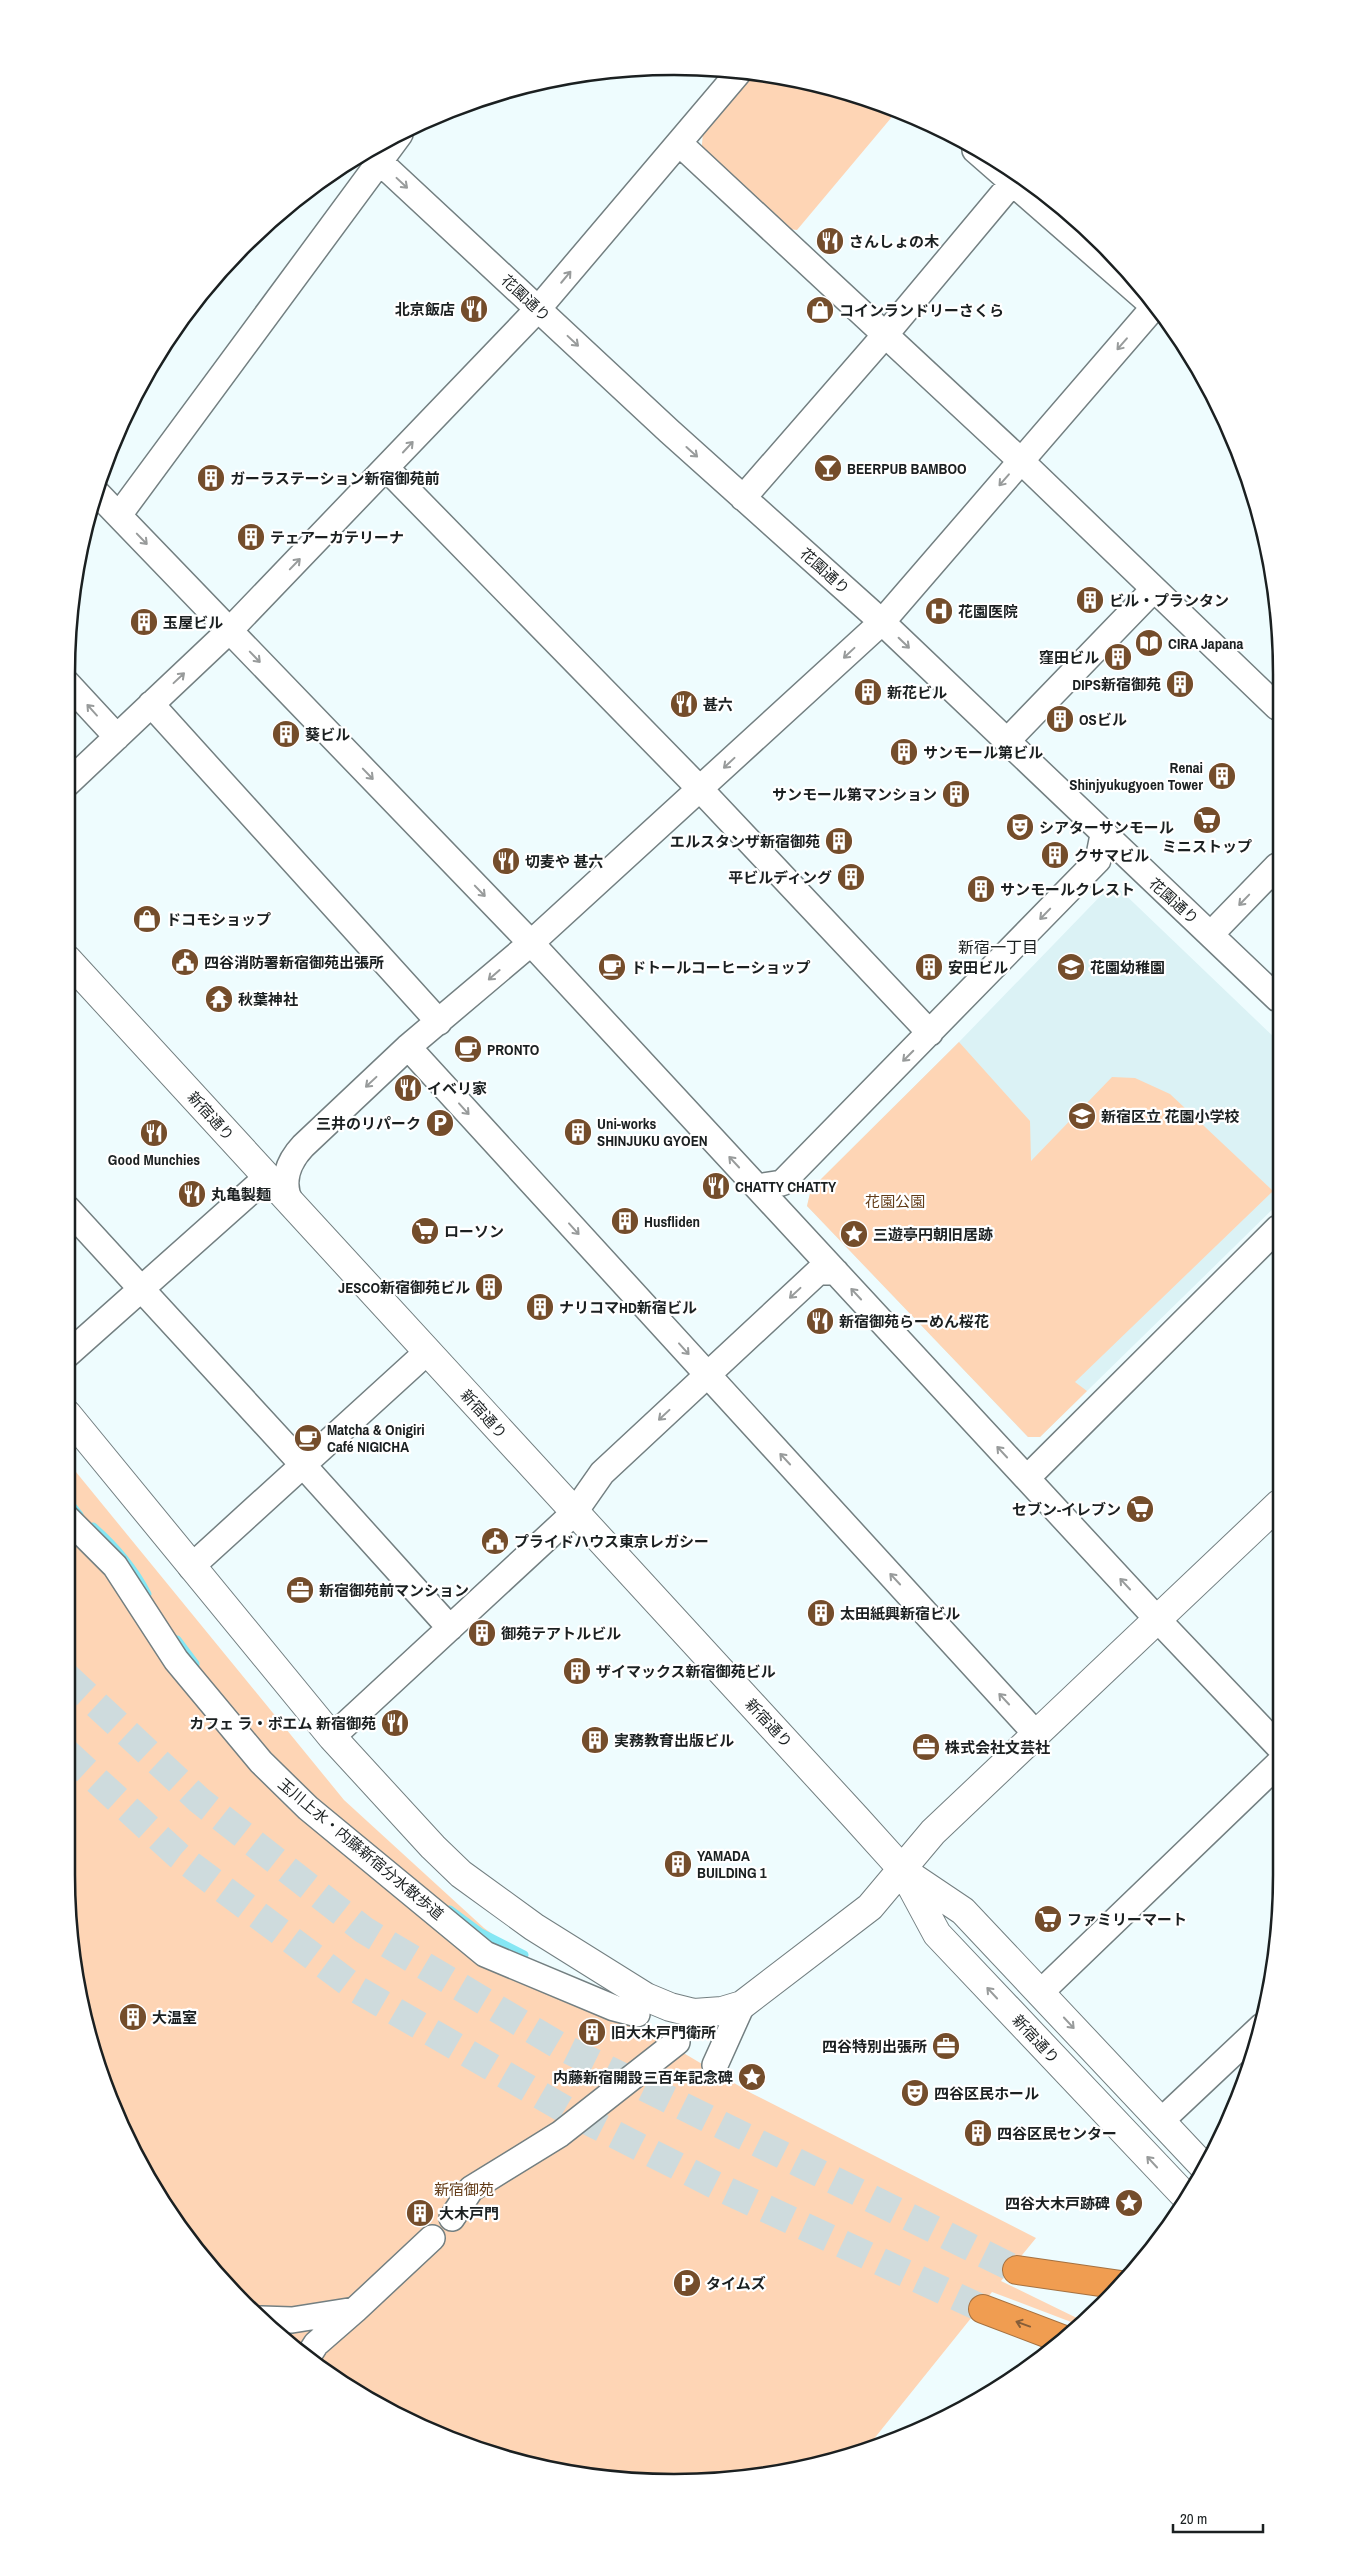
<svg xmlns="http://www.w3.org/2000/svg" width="1348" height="2549" font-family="'Archivo Narrow','Noto Sans JP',sans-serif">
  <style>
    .built { fill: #dbf2f5 }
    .green { fill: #fed5b5 }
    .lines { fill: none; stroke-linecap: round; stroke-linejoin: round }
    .stream { stroke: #85e7f4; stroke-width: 9 }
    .highway-tunnel { stroke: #cedbdd; stroke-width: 28; stroke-dasharray: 28 14; stroke-linecap: butt }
    .street-casing { stroke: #737f81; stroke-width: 28 }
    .secondary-casing { stroke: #737f81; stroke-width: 30 }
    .highway-casing { stroke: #a57140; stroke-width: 30 }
    .street { stroke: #fff; stroke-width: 25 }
    .secondary { stroke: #fff; stroke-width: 28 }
    .highway { stroke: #f09d51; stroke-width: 28 }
    .oneway { stroke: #989b9b }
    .oneway2 { stroke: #865e39 }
    .labels { text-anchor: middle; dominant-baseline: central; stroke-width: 4.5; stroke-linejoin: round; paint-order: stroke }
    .poi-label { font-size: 15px; font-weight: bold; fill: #1b2021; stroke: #fff; text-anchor: start }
    .street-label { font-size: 15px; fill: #1b2021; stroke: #fff }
    .park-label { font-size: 15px; fill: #633c18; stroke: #fff }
    .neighbourhood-label { font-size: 16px; fill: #1b2021; stroke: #fff }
    .rim { fill: none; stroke: #1b2021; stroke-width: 2.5 }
  </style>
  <rect width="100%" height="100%" fill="#eefcfe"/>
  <path class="built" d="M 1113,883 L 1278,1041 L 1278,1204 L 1040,1437 L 1028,1437 L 807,1206 L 811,1189 L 959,1042 Z"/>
  <path class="green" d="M 755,74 L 832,87 L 890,109 L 891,118 L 797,230 L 780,228 L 701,155 L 703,133 Z
    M 959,1042 L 1030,1121 L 1031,1161 L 1112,1077 L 1135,1078 L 1170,1094 L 1273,1191 L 1075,1382 L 1087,1391 L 1040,1437 L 1028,1437 L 807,1206 L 811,1189 Z
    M 67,1461 L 344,1800 L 484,1928 L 535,1965 L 751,2093 L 1036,2238 L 1001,2281 L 1083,2321 L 1079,2325 L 992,2292 L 865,2450 L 831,2462 L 714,2481 L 634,2481 L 517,2462 L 441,2436 L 337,2380 L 273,2332 L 192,2245 L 148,2179 L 99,2071 L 78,1993 L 66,1875 Z"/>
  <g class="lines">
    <path class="stream" d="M 67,1500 L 79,1515
      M 93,1527 C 116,1547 133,1567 147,1594
      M 177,1640 L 195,1664
      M 450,1910 L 481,1933 L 524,1955"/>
    <path class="highway-tunnel" d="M 66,1676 L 199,1800 L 364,1930 L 558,2045 L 1017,2270
      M 66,1752 L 179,1856 L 358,1990 L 566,2110 L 719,2187 L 983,2309"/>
    <defs>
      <path id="street" d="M 679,143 L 1021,461 L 1277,707
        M 367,150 L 669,431 L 882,622 L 1278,999
        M 975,150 L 1150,303
        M 387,469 L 700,789 L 930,1033
        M 96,492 L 531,943 L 1158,1620 L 1280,1748
        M 743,498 L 885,335 L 1012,183
        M 119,515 L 400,134
        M 67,683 L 117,737
        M 151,704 L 439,1022
        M 1007,741 L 1154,589
        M 67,784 L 230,630 L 538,309 L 739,72
        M 1211,934 L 1277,866
        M 408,1047 L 1037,1735
        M 757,1187 L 782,1183 L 1098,860 L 1103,835
        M 291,1203 C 280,1183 288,1162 303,1146 L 408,1047 L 531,943 L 882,622 L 1154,307
        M 67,1208 L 303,1465 L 450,1628
        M 67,1355 L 267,1177
        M 1027,1478 L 1278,1228
        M 67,1518 L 115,1566 L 176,1660 L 261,1762 L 308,1808 L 485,1954 L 614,2008 L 637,2014
        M 191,1567 L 427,1352
        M 332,1737 L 574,1513 L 602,1473 L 818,1272 L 836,1272
        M 1041,1992 L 1280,1762
        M 715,2065 L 742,2005
        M 1161,2121 L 1262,2026
        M 452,2218 L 471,2189 L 560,2134 L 677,2042
        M 355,2310 L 432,2238
        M 261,2319 L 292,2320 L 355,2310 L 316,2344 L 307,2358"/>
      <path id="secondary" d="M 67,959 L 856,1818 L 902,1869 L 937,1934 L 1186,2197
        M 67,1414 L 332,1737 L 433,1847 L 461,1874 L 534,1927 L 646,1997 L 670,2007 L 694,2013 L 722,2011 L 742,2005 L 870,1907 L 933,1832 L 1279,1504
        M 905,1872 L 963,1911 L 1204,2167"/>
      <path id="highway" d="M 1017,2270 L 1121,2285
        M 983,2309 L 1062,2339"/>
    </defs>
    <use href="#street" class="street-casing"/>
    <use href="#secondary" class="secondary-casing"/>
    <use href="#highway" class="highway-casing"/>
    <use href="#street" class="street"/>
    <use href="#secondary" class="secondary"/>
    <use href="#highway" class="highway"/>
  </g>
  <defs><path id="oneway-shaft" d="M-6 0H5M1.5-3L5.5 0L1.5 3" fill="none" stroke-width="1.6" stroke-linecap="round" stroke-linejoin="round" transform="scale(1.25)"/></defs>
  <g class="oneway">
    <use href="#oneway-shaft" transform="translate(402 183) rotate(43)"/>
    <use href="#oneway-shaft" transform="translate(566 277) rotate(-50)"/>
    <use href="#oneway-shaft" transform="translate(573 341) rotate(43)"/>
    <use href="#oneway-shaft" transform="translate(1122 344) rotate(131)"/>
    <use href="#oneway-shaft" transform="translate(408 447) rotate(-47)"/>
    <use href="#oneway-shaft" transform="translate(692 452) rotate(42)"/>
    <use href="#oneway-shaft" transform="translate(1004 480) rotate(131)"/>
    <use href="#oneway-shaft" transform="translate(142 539) rotate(46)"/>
    <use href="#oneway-shaft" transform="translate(295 564) rotate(-46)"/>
    <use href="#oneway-shaft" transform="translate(904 643) rotate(44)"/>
    <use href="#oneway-shaft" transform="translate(849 653) rotate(137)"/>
    <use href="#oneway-shaft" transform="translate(255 657) rotate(46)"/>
    <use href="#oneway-shaft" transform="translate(179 678) rotate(-43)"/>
    <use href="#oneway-shaft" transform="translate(92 710) rotate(-132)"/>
    <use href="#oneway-shaft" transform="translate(729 763) rotate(137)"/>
    <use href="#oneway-shaft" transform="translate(368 774) rotate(46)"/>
    <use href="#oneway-shaft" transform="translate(480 891) rotate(46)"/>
    <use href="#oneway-shaft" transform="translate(1244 900) rotate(134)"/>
    <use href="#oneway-shaft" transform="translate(1045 914) rotate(134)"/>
    <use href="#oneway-shaft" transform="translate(494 975) rotate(139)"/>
    <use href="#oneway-shaft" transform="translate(908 1056) rotate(135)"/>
    <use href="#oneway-shaft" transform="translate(371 1082) rotate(137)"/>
    <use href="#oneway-shaft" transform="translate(464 1109) rotate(48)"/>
    <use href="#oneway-shaft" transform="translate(734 1162) rotate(-133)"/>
    <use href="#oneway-shaft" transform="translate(574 1229) rotate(48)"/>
    <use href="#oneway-shaft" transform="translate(795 1293) rotate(137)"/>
    <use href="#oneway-shaft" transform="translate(856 1294) rotate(-133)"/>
    <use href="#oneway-shaft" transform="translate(684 1349) rotate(48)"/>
    <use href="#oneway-shaft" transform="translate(664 1415) rotate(137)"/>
    <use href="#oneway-shaft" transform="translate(1002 1452) rotate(-133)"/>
    <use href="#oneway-shaft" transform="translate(785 1459) rotate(-133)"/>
    <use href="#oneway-shaft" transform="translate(895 1579) rotate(-133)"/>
    <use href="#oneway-shaft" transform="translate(1125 1584) rotate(-133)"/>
    <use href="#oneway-shaft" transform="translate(1004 1699) rotate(-133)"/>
    <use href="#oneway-shaft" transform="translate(992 1993) rotate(-133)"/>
    <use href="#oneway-shaft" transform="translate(1069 2023) rotate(47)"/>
    <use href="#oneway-shaft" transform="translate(1152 2162) rotate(-133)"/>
  </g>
  <use class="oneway2" href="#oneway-shaft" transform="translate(1023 2324) rotate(-160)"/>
  <defs>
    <symbol id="restaurant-disc" viewBox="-11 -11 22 22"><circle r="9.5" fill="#744d2b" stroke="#fff"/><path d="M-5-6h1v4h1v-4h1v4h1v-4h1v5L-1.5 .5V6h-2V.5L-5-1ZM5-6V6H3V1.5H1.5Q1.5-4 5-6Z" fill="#fff"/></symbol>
    <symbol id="shop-disc" viewBox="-11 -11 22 22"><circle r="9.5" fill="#744d2b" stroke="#fff"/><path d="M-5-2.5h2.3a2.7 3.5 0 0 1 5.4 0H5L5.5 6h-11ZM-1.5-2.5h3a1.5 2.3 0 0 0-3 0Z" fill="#fff"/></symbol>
    <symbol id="bar-disc" viewBox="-11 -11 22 22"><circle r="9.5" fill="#744d2b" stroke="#fff"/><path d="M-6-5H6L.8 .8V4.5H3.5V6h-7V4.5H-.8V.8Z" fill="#fff"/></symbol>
    <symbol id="building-disc" viewBox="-11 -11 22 22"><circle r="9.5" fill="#744d2b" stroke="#fff"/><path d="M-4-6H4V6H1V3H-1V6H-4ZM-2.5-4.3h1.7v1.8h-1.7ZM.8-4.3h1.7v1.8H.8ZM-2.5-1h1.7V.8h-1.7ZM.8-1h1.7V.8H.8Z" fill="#fff"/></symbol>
    <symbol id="hospital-disc" viewBox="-11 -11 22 22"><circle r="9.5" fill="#744d2b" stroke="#fff"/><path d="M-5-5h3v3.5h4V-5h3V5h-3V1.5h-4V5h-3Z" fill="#fff"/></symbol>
    <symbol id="library-disc" viewBox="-11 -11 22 22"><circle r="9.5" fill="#744d2b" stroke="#fff"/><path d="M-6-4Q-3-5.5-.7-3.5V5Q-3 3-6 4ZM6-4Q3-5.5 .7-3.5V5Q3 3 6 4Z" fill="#fff"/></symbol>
    <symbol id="supermarket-disc" viewBox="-11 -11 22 22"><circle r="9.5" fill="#744d2b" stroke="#fff"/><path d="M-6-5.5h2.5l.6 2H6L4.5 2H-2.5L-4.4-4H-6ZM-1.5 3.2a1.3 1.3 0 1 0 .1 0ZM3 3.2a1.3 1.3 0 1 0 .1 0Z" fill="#fff"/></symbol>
    <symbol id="theatre-disc" viewBox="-11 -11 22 22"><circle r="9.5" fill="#744d2b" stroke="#fff"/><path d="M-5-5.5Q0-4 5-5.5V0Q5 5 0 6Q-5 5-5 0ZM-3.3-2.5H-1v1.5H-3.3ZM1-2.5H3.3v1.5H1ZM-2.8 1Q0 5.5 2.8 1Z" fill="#fff"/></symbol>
    <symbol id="civic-disc" viewBox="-11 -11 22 22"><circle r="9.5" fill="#744d2b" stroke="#fff"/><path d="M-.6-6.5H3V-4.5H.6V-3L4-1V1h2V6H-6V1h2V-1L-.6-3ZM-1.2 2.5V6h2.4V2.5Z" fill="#fff"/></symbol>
    <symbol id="cafe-disc" viewBox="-11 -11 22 22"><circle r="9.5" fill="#744d2b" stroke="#fff"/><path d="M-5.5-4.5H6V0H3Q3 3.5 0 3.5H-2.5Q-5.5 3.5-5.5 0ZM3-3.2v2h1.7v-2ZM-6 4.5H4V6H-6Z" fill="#fff"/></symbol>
    <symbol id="school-disc" viewBox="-11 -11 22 22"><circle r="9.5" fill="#744d2b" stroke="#fff"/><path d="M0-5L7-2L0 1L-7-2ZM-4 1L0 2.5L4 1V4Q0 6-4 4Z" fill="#fff"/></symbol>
    <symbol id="temple-disc" viewBox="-11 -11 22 22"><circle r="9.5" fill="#744d2b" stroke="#fff"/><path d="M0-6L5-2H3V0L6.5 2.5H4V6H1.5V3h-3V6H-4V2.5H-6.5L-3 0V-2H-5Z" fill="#fff"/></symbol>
    <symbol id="parking-disc" viewBox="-11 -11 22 22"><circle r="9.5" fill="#744d2b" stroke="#fff"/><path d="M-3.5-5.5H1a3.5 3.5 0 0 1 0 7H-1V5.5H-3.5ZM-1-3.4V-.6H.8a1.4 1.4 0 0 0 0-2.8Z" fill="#fff"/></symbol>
    <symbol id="sight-disc" viewBox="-11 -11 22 22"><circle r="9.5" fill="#744d2b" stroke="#fff"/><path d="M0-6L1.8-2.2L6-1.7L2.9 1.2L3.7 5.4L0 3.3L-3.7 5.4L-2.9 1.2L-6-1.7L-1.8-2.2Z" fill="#fff"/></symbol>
    <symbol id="office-disc" viewBox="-11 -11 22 22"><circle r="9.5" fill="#744d2b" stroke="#fff"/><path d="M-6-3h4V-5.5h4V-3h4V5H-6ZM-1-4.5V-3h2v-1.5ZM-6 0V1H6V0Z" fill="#fff"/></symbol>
  </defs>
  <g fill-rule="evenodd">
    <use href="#restaurant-disc" x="814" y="225" width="32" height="32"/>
    <use href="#restaurant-disc" x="458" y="293" width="32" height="32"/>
    <use href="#shop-disc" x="804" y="294" width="32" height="32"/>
    <use href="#bar-disc" x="812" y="452" width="32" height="32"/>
    <use href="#building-disc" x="195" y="462" width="32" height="32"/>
    <use href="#building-disc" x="235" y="521" width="32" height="32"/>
    <use href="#building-disc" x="1074" y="584" width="32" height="32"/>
    <use href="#hospital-disc" x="923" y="595" width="32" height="32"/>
    <use href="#building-disc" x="128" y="606" width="32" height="32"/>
    <use href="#library-disc" x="1133" y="627" width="32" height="32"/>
    <use href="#building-disc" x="1102" y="641" width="32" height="32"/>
    <use href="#building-disc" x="1164" y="668" width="32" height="32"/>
    <use href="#building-disc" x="852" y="676" width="32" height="32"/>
    <use href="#restaurant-disc" x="668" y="688" width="32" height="32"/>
    <use href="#building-disc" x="1044" y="703" width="32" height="32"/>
    <use href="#building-disc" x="270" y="718" width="32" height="32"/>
    <use href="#building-disc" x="888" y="736" width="32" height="32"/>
    <use href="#building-disc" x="1206" y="760" width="32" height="32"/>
    <use href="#building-disc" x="940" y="778" width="32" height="32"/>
    <use href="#supermarket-disc" x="1191" y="804" width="32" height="32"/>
    <use href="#theatre-disc" x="1004" y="811" width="32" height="32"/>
    <use href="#building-disc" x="823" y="825" width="32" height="32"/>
    <use href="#building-disc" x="1039" y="839" width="32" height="32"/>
    <use href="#restaurant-disc" x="490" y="845" width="32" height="32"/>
    <use href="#building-disc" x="835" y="861" width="32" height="32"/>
    <use href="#building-disc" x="965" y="873" width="32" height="32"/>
    <use href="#shop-disc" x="131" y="903" width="32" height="32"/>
    <use href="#civic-disc" x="169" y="946" width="32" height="32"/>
    <use href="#cafe-disc" x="596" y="951" width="32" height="32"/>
    <use href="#building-disc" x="913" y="951" width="32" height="32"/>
    <use href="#school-disc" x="1055" y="951" width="32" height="32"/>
    <use href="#temple-disc" x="203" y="983" width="32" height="32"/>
    <use href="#cafe-disc" x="452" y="1033" width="32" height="32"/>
    <use href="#restaurant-disc" x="392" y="1072" width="32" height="32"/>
    <use href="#school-disc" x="1066" y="1100" width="32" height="32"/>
    <use href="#parking-disc" x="424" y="1107" width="32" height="32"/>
    <use href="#building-disc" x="562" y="1116" width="32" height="32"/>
    <use href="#restaurant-disc" x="138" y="1117" width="32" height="32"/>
    <use href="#restaurant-disc" x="700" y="1170" width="32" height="32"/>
    <use href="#restaurant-disc" x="176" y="1178" width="32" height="32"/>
    <use href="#building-disc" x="609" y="1205" width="32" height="32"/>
    <use href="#supermarket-disc" x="409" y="1215" width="32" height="32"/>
    <use href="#sight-disc" x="838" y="1218" width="32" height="32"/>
    <use href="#building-disc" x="473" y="1271" width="32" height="32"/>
    <use href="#building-disc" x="524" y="1291" width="32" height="32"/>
    <use href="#restaurant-disc" x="804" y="1305" width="32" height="32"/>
    <use href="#cafe-disc" x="292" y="1422" width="32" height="32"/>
    <use href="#supermarket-disc" x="1124" y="1493" width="32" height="32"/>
    <use href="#civic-disc" x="479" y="1525" width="32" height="32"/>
    <use href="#office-disc" x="284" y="1574" width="32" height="32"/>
    <use href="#building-disc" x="805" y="1597" width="32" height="32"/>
    <use href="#building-disc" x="466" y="1617" width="32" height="32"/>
    <use href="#building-disc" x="561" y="1655" width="32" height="32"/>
    <use href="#restaurant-disc" x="379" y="1707" width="32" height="32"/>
    <use href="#building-disc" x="579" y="1724" width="32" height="32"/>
    <use href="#office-disc" x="910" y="1731" width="32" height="32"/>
    <use href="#building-disc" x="662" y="1848" width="32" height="32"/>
    <use href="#supermarket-disc" x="1032" y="1903" width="32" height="32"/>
    <use href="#building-disc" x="117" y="2001" width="32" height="32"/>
    <use href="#building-disc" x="576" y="2016" width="32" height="32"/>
    <use href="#office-disc" x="930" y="2030" width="32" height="32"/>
    <use href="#sight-disc" x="736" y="2061" width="32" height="32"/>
    <use href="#theatre-disc" x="899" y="2077" width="32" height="32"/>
    <use href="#building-disc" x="962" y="2117" width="32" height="32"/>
    <use href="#sight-disc" x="1113" y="2187" width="32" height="32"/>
    <use href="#building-disc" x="404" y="2197" width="32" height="32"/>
    <use href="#parking-disc" x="671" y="2267" width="32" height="32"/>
  </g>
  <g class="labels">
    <g class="poi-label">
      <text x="849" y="241">さんしょの木</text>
      <text x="455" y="309" text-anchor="end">北京飯店</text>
      <text x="839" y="310">コインランドリーさくら</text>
      <text x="847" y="468">BEERPUB BAMBOO</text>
      <text x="230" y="478">ガーラステーション新宿御苑前</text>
      <text x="270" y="537">テェアーカテリーナ</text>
      <text x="1109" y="600">ビル・プランタン</text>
      <text x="958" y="611">花園医院</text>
      <text x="163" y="622">玉屋ビル</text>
      <text x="1168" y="643">CIRA Japana</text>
      <text x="1099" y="657" text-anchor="end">窪田ビル</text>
      <text x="1161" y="684" text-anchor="end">DIPS新宿御苑</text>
      <text x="887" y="692">新花ビル</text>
      <text x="703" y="704">甚六</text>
      <text x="1079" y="719">OSビル</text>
      <text x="305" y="734">葵ビル</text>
      <text x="923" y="752">サンモール第ビル</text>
      <text x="1203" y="767" text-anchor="end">Renai<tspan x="1203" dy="17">Shinjyukugyoen Tower</tspan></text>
      <text x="937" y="794" text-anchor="end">サンモール第マンション</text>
      <text x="1039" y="827">シアターサンモール</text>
      <text x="820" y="841" text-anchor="end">エルスタンザ新宿御苑</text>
      <text x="1207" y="846" text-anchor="middle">ミニストップ</text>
      <text x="1074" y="855">クサマビル</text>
      <text x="525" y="861">切麦や 甚六</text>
      <text x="832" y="877" text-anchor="end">平ビルディング</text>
      <text x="1000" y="889">サンモールクレスト</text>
      <text x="166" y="919">ドコモショップ</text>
      <text x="204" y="962">四谷消防署新宿御苑出張所</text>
      <text x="631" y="967">ドトールコーヒーショップ</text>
      <text x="948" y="967">安田ビル</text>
      <text x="1090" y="967">花園幼稚園</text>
      <text x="238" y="999">秋葉神社</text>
      <text x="487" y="1049">PRONTO</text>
      <text x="427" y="1088">イベリ家</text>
      <text x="1101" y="1116">新宿区立 花園小学校</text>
      <text x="421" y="1123" text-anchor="end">三井のリパーク</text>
      <text x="597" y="1123">Uni-works<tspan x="597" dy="17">SHINJUKU GYOEN</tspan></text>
      <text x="154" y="1159" text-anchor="middle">Good Munchies</text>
      <text x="735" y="1186">CHATTY CHATTY</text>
      <text x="211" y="1194">丸亀製麺</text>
      <text x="644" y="1221">Husfliden</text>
      <text x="444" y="1231">ローソン</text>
      <text x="873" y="1234">三遊亭円朝旧居跡</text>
      <text x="470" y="1287" text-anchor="end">JESCO新宿御苑ビル</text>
      <text x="559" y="1307">ナリコマHD新宿ビル</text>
      <text x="839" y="1321">新宿御苑らーめん桜花</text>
      <text x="327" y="1429">Matcha &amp; Onigiri<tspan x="327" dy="17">Café NIGICHA</tspan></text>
      <text x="1121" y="1509" text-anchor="end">セブン-イレブン</text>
      <text x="514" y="1541">プライドハウス東京レガシー</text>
      <text x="319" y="1590">新宿御苑前マンション</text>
      <text x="840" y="1613">太田紙興新宿ビル</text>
      <text x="501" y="1633">御苑テアトルビル</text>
      <text x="596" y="1671">ザイマックス新宿御苑ビル</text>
      <text x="376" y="1723" text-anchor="end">カフェ ラ・ボエム 新宿御苑</text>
      <text x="614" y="1740">実務教育出版ビル</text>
      <text x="945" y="1747">株式会社文芸社</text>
      <text x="697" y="1855">YAMADA<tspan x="697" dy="17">BUILDING 1</tspan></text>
      <text x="1067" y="1919">ファミリーマート</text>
      <text x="152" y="2017">大温室</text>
      <text x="611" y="2032">旧大木戸門衛所</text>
      <text x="927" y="2046" text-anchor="end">四谷特別出張所</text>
      <text x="733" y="2077" text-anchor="end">内藤新宿開設三百年記念碑</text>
      <text x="934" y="2093">四谷区民ホール</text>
      <text x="997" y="2133">四谷区民センター</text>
      <text x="1110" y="2203" text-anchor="end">四谷大木戸跡碑</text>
      <text x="439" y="2213">大木戸門</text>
      <text x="706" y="2283">タイムズ</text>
    </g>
    <g class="street-label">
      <text transform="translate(526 298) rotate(43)">花園通り</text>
      <text transform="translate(825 571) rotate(42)">花園通り</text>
      <text transform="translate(1174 901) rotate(42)">花園通り</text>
      <text transform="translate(211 1116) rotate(48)">新宿通り</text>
      <text transform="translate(484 1414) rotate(48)">新宿通り</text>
      <text transform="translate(769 1723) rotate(47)">新宿通り</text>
      <text transform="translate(361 1849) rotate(40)">玉川上水・内藤新宿分水散歩道</text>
      <text transform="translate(1036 2039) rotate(47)">新宿通り</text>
    </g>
    <g class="park-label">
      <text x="895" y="1201">花園公園</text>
      <text x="464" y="2189">新宿御苑</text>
    </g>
    <g class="neighbourhood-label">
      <text x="998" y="947">新宿一丁目</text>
    </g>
  </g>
  <path d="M0 0H1348V2549H0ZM674 75H674A599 599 0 0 1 1273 674V1875A599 599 0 0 1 674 2474H674A599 599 0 0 1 75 1875V674A599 599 0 0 1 674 75Z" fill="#fff" fill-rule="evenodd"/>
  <path class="rim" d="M674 75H674A599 599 0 0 1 1273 674V1875A599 599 0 0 1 674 2474H674A599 599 0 0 1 75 1875V674A599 599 0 0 1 674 75Z"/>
  <path d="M1173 2524v8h90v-8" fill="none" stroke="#1b2021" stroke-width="2.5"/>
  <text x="1180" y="2524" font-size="15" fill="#1b2021" stroke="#ffffff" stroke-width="4" paint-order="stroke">20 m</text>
</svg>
